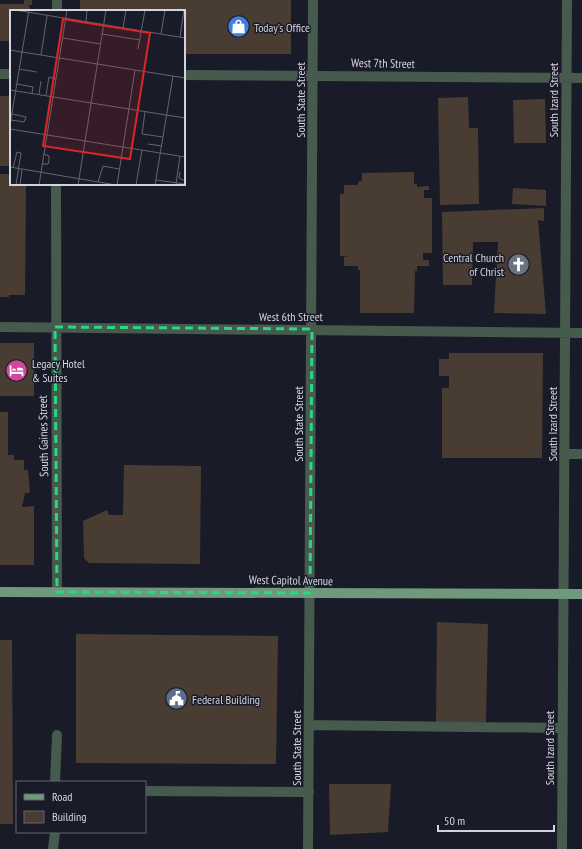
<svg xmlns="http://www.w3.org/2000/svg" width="582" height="849" font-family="'PT Sans Narrow',sans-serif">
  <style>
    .building { fill: #493c32 }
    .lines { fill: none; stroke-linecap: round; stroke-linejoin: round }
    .minor { stroke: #465a4d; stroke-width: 10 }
    .major { stroke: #6e997d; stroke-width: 10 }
    .marked { fill: none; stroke: #2ad884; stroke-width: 3; stroke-dasharray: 8 5; stroke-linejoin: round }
    .labels { text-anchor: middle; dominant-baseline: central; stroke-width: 3; stroke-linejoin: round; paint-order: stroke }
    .poi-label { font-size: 12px; fill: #d3d4dd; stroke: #1a1b28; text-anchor: start }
    .street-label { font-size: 12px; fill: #d3d4dd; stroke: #1a1b28 }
    .inset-road { fill: none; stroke: #646570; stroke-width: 1 }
    .view { fill: #d62828; fill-opacity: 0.15; stroke: #d62828; stroke-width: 2 }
    .inset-edge { fill: none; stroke: #d3d4dd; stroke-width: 2 }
  </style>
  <rect width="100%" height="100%" fill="#1a1b28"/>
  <path class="building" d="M 24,0 L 32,0 L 32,5 L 29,5 L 30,11 L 11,11 L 11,41 L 0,41 L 0,4 L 24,4 Z
    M 80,0 L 291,0 L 291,54 L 184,54 L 184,11 L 80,11 Z
    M 0,96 L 11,96 L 11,166 L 0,166 Z
    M 468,97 L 469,128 L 478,128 L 479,204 L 440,205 L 438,98 Z
    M 545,99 L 546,143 L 514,143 L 513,100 Z
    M 414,172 L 414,184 L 417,184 L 417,187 L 429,186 L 429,190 L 424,190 L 424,198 L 432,198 L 432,253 L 423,253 L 423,260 L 429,260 L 429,266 L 417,266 L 417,271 L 415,271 L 414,313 L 360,313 L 360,270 L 358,270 L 358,266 L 344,266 L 344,257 L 348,256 L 340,256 L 340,194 L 344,194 L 344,185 L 358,185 L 358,182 L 362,181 L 362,173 Z
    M 0,174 L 11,174 L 11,184 L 26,184 L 25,295 L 9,295 L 9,297 L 0,297 Z
    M 513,188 L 546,190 L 546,206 L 512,204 Z
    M 544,208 L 544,221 L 538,220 L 546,314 L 494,313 L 498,242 L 473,242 L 472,285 L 443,285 L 442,212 Z
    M 0,343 L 34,343 L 34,396 L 0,396 Z
    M 449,353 L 543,353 L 542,458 L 442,458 L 442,388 L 449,388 L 449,376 L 439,376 L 439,359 L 449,359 Z
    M 0,412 L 8,412 L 8,455 L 14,455 L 14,460 L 24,460 L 24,470 L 28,470 L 30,493 L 25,493 L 22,507 L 34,506 L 34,565 L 0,565 Z
    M 124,465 L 201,466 L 200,564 L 89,563 L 84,558 L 83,521 L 107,510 L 109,515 L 123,515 Z
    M 437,622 L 488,624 L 486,722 L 436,722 Z
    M 76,634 L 278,636 L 276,764 L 76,763 Z
    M 0,640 L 12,640 L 13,824 L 0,824 Z
    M 329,784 L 391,784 L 388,832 L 330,835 Z"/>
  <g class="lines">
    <path class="minor" d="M 57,11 L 57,0
      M 0,74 L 11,74
      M 184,75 L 582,78
      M 56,184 L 57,592
      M 0,327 L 582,333
      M 564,454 L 582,454
      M 309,725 L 562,728
      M 55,782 L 57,735
      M 145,791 L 309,792
      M 53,849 L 55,832
      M 308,849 L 313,0
      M 562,849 L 567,0"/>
    <path class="major" d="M 0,592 L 582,594"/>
  </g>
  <path class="marked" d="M 55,327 L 312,329 L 310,593 L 57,592 Z"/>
  <defs>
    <symbol id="shop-disc" viewBox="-11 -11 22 22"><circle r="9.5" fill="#3f7fe0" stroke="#1a1b28"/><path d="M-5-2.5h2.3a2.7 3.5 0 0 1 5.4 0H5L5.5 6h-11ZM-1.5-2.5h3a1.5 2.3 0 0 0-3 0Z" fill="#fff"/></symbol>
    <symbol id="church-disc" viewBox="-11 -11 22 22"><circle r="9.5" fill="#6b7280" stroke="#1a1b28"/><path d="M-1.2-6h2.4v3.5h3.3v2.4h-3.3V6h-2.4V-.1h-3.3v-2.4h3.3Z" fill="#fff"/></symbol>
    <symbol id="hotel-disc" viewBox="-11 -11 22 22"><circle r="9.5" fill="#d1479c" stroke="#1a1b28"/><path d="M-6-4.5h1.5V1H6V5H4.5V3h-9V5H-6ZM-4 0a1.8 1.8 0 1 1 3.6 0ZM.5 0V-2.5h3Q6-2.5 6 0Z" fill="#fff"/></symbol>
    <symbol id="civic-disc" viewBox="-11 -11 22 22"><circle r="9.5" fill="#5c6f8a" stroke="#1a1b28"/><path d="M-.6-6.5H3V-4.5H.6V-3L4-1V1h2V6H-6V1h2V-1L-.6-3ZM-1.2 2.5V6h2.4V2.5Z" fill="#fff"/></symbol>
  </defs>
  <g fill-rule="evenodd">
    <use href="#shop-disc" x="226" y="14" width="25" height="25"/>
    <use href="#church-disc" x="506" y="252" width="25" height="25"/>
    <use href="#hotel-disc" x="4" y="358" width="25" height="25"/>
    <use href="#civic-disc" x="164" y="686" width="25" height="25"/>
  </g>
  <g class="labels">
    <g class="poi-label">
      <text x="254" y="27">Today's Office</text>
      <text x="504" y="257" text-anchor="end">Central Church<tspan x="504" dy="14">of Christ</tspan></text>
      <text x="32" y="363">Legacy Hotel<tspan x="32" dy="14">&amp; Suites</tspan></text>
      <text x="192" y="699">Federal Building</text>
    </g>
    <g class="street-label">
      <text transform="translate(383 63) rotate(1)">West 7th Street</text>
      <text transform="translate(300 100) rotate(-90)">South State Street</text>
      <text transform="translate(553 100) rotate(-90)">South Izard Street</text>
      <text x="291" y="316">West 6th Street</text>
      <text transform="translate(298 424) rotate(-90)">South State Street</text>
      <text transform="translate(552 424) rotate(-90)">South Izard Street</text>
      <text transform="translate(43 436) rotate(-91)">South Gaines Street</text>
      <text transform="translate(291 580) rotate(1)">West Capitol Avenue</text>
      <text transform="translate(296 748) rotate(-90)">South State Street</text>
      <text transform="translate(549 748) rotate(-90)">South Izard Street</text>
    </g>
  </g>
  <g transform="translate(10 10)">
    <rect width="175" height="175" fill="#1a1b28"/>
    <path class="inset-road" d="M 5,0 L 175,28M 76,12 L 77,0M 113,18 L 116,0M 92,24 L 130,30M 151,24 L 155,0M 170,27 L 174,0M 53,28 L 91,34M 128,39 L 135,0M 0,40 L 12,42M 12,42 L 175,68M 31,45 L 37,6M 9,59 L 27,62M 7,74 L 23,77 L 22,83M 0,80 L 175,108M 29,84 L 31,71M 36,85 L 39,67 L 46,69M 135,102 L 132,124 L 153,127M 1,110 L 14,112 L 16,107 L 2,104M 0,115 L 19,0M 0,119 L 175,147M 138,134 L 152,136M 32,154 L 38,154 L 39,150 L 39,146 L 34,144M 0,157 L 106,175M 3,158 L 7,142 L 11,143 L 6,175M 170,162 L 169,168 L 175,171M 146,170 L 175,174M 88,172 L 93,156 L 109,159M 166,174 L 170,146M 10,175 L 12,159M 29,175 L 57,0M 68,175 L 96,0M 107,175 L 125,60M 126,175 L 132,140M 145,175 L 163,66"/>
    <path class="view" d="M 53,9 L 140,23 L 120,149 L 33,136 Z"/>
    <rect width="175" height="175" class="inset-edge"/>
  </g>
  <rect x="16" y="781" width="130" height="52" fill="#1a1b28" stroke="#646570"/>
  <rect x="24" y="794" width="20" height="6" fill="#6e997d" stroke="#646570"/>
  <text x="52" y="801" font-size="12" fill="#d3d4dd">Road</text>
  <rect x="24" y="811" width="20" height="12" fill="#493c32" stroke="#646570"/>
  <text x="52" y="821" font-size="12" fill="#d3d4dd">Building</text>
  <path d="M438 825v6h116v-6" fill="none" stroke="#d3d4dd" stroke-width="2"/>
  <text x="444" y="825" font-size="12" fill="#d3d4dd" stroke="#1a1b28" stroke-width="3" paint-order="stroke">50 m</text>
</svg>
